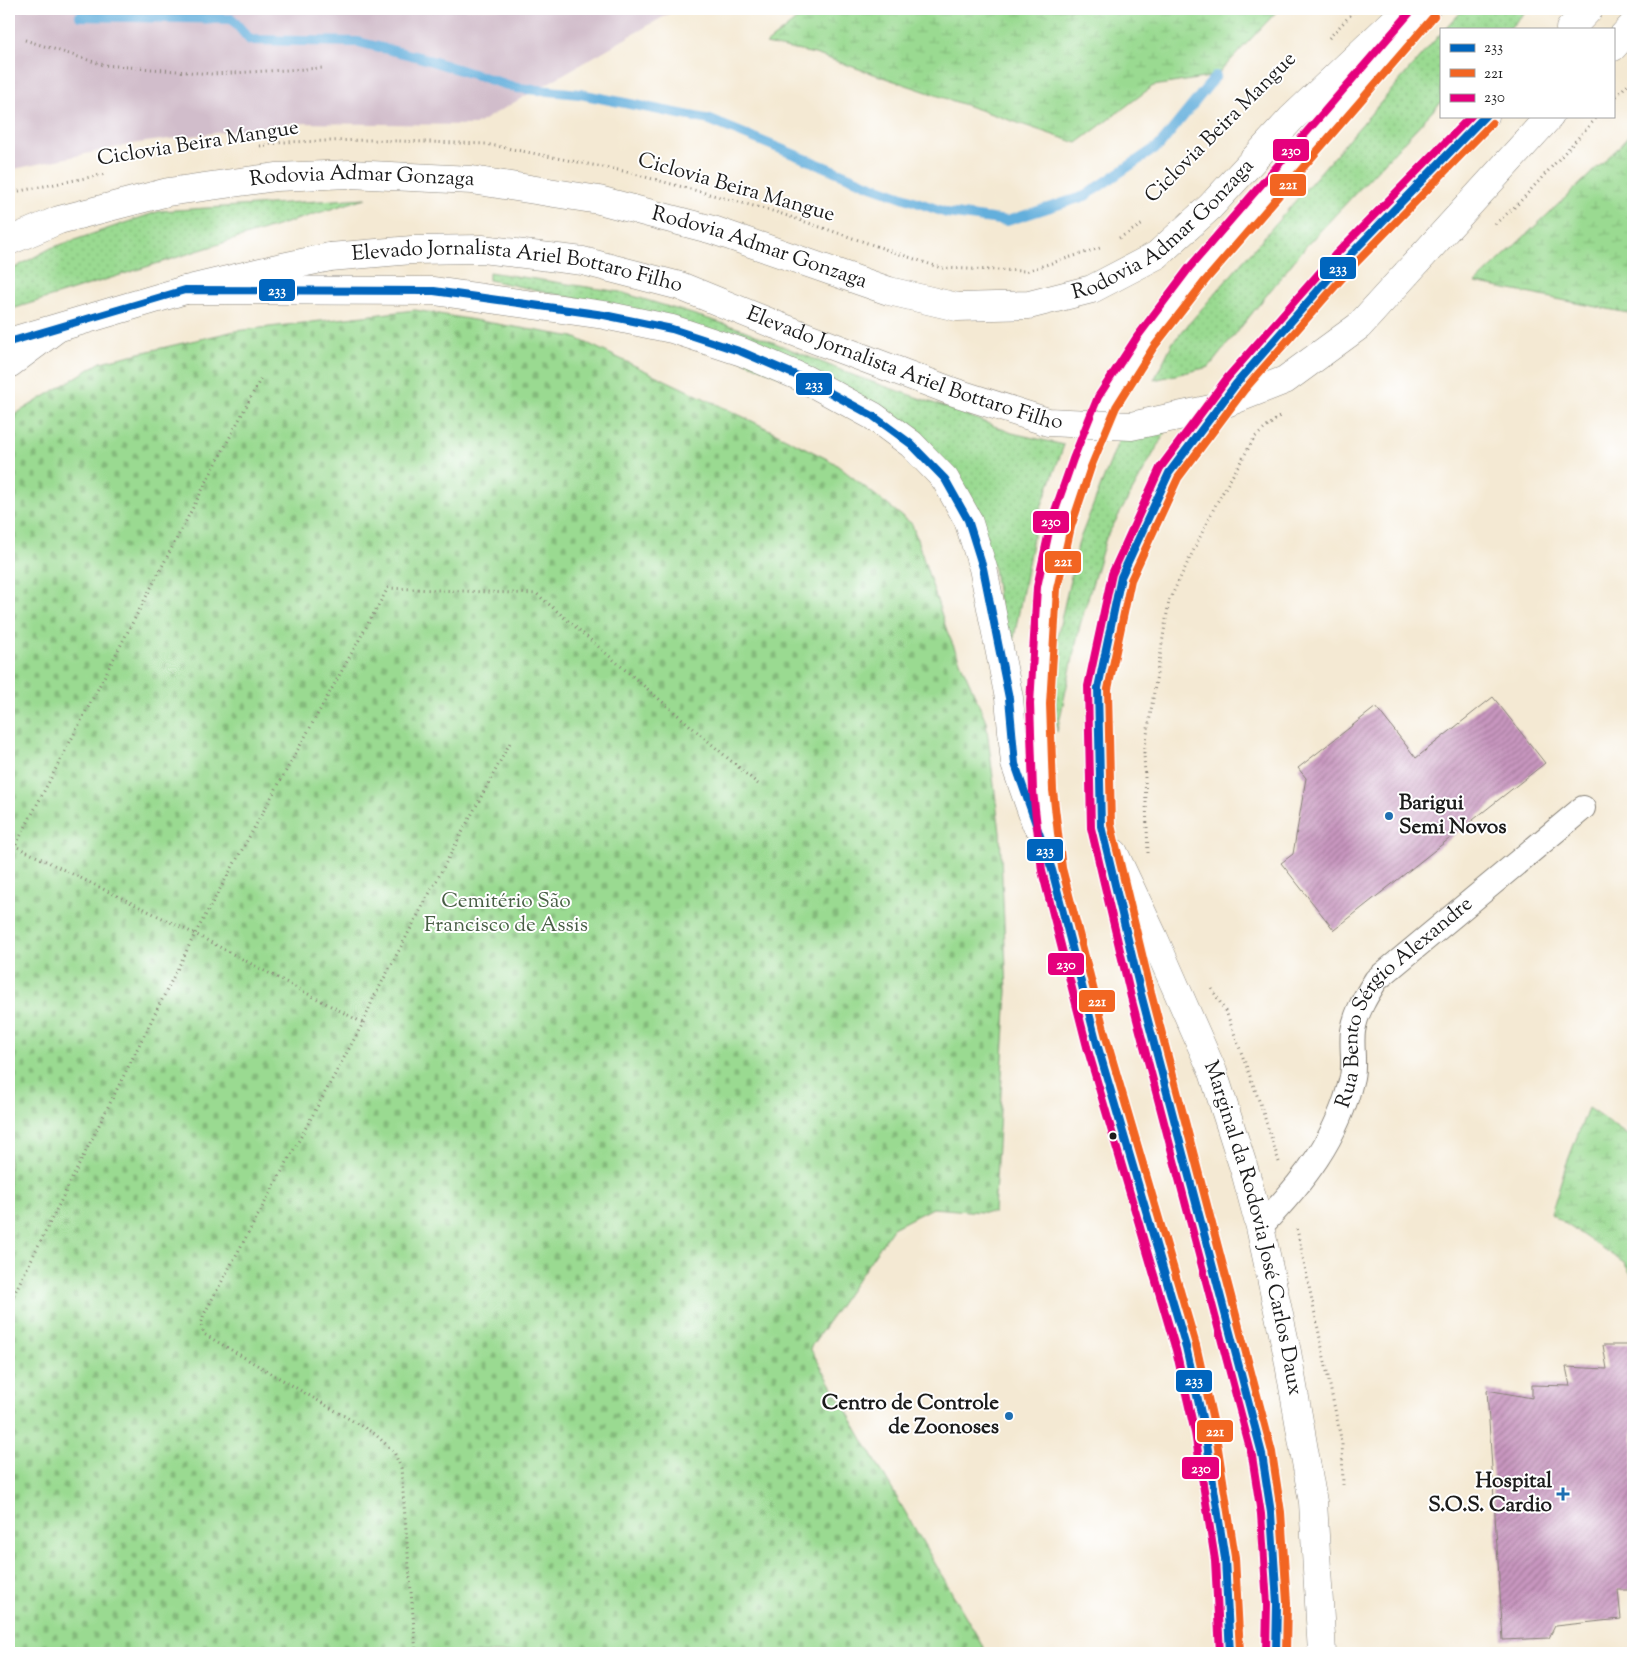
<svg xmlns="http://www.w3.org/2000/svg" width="1642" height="1662" font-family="'Sorts Mill Goudy',serif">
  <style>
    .industrial { fill: #d1bdcb }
    .grass { fill: url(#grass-dots); stroke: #5b7b56 }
    .wetland { fill: url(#wetland-marsh); stroke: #5b7b56 }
    .cemetery { fill: url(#cemetery-stones); stroke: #5b7b56 }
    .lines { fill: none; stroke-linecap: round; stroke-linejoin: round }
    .stream { stroke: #63afdc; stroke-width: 10 }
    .building { fill: url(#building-hatch) }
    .street-casing { stroke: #888278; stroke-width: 26 }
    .secondary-casing { stroke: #888278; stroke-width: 29 }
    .primary-casing { stroke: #888278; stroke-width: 29 }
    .highway-casing { stroke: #888278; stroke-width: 29 }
    .path { stroke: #888278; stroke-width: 3; stroke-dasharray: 1 4; stroke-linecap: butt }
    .street { stroke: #fff; stroke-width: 24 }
    .secondary { stroke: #fff; stroke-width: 28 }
    .primary { stroke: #fff; stroke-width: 28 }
    .highway { stroke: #fff; stroke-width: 28 }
    .primary-bridge-casing { stroke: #888278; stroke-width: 29; stroke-linecap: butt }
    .primary-bridge { stroke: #fff; stroke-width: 28 }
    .bus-1-casing { stroke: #fff; stroke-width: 11 }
    .bus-2-casing { stroke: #fff; stroke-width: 11 }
    .bus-3-casing { stroke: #fff; stroke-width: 11 }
    .bus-1 { stroke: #0065bd; stroke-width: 8 }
    .bus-2 { stroke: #f26522; stroke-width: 8 }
    .bus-3 { stroke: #e5007d; stroke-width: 8 }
    .poi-dot { fill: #1f6fb2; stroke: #fff; stroke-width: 2 }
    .bus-dot { fill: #1c1c1c; stroke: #fff; stroke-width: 2 }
    .labels { text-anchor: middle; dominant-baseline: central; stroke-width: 4; stroke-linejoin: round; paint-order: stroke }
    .street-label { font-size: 21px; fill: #1c1c1c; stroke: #fff }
    .poi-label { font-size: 21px; font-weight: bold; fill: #1c1c1c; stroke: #fff; text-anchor: end }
    .park-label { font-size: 21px; fill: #485e45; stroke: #fff }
    .line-badge { stroke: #fff; stroke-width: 2 }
    .badge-label { font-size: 14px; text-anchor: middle; font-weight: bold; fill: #fff }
  </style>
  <defs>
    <pattern id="grass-dots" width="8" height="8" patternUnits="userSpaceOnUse" patternTransform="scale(1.25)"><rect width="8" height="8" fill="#9ada91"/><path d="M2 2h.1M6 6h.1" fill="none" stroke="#84ba7c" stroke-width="1.8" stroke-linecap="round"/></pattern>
    <pattern id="wetland-marsh" width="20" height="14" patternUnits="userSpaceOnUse" patternTransform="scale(1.25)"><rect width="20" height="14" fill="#9ada91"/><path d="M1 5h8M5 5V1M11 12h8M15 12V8" fill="none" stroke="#84ba7c"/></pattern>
    <pattern id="cemetery-stones" width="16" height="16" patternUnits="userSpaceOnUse" patternTransform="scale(1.25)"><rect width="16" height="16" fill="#9ada91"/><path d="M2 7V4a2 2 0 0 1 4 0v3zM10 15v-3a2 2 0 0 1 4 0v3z" fill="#84ba7c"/></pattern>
    <pattern id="building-hatch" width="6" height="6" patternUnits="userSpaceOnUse" patternTransform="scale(1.25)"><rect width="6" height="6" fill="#c896bf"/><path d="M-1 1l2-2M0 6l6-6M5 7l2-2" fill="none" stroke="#a27a9a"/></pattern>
  </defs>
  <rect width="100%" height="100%" fill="#fff"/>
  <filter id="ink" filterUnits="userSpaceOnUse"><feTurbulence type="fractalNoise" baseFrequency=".02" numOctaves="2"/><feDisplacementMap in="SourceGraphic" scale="10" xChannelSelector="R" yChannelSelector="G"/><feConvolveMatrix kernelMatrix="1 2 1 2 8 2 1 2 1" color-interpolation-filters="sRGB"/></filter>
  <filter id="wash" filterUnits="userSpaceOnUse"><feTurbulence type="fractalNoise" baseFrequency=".0096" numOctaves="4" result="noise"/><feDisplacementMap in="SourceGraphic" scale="20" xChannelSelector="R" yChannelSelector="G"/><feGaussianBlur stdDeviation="1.12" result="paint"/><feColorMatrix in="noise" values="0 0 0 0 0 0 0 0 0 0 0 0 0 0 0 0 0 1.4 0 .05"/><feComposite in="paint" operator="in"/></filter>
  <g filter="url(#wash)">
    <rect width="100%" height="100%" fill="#f4e9d3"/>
    <path class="industrial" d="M 9,9 L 677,9 L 475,125 L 293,123 L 138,143 L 9,170 Z"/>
    <path class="grass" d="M 1464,9 L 1528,9 L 1509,29 L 1445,29 Z
      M 1441,33 L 1441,102 L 1306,246 L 1209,367 L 1154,380 L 1173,342 Z
      M 366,198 L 9,310 L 9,271 L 51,248 L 160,211 Z
      M 489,272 L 620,292 L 741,329 L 855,376 L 956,411 L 1012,433 L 1064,445 L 1036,521 L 1008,670 L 994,568 L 910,432 L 620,308 L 489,280 Z
      M 1166,431 L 1106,538 L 1080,625 L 1057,732 L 1053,655 L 1079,541 L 1120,437 Z"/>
    <path class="wetland" d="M 810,9 L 1279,9 L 1216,76 L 1153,86 L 1077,143 L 815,54 L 766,44 Z
      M 1633,131 L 1633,314 L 1475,283 L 1618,148 Z
      M 1588,1108 L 1633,1139 L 1633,1277 L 1624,1263 L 1551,1214 L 1565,1168 Z"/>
    <path class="cemetery" d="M 415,310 L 574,337 L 752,421 L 833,462 L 912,524 L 947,631 L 986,721 L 1000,833 L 1007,991 L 994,1213 L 932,1208 L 893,1228 L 810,1348 L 987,1653 L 9,1653 L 9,418 L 101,362 L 235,331 Z"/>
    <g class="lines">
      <path class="stream" d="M 80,16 L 232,19 L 250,40 L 358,42 L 419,57 L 517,88 L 580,94 L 710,120 L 869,185 L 947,213 L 1007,221 L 1085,196 L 1160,145 L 1216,76"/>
    </g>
    <g id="blocks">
      <path class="building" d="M 1493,697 L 1545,763 L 1334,930 L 1281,863 L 1293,854 L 1306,778 L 1298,768 L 1376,707 L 1416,758 Z
        M 1603,1345 L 1633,1345 L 1633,1590 L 1618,1590 L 1621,1619 L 1555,1626 L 1549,1638 L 1503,1640 L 1487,1390 L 1532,1398 L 1532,1385 L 1570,1386 L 1566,1367 L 1607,1369 Z"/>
    </g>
  </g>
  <g filter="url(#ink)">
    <use href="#blocks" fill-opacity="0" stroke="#888278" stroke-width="1"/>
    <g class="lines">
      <defs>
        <g id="street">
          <path id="s1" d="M 1260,1227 C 1303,1182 1338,1139 1352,1077 C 1355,1062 1351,1046 1353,1031 C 1356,1012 1366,996 1376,980 L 1583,808"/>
        </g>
        <g id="secondary">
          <path d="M 9,364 L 56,329"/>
          <path id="s2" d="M 1114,853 L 1154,938 L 1213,1072 L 1246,1175 L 1260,1227 L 1287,1352 L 1313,1502 L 1322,1653"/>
        </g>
        <g id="primary">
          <path d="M 1613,47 L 1633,25"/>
          <path id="s3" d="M 9,241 L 59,220 L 168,192 L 276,177 L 350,174 L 472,180 L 599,200 L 713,230 L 889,291 L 957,307 L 1029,305 L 1092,289 L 1157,255 L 1210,207 L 1291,119 L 1407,9"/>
          <path d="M 1407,273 L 1550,116"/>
          <path d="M 9,342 L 185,290 L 273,269 L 330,257"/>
        </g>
        <path id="highway" d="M 1570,29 L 1589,9
          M 185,290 L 434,291 L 604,315 L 672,329 L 742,352 L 805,379 L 873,416 L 911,444 L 945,479 L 968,520 L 983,568 L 1009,698 L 1015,764 L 1036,824
          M 1230,1653 L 1225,1559 L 1205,1431 L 1186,1347 L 1097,1044 L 1052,870 L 1043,791 L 1040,704 L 1047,588 L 1061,524 L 1082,463 L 1107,402 L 1145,342 L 1197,275 L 1426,9
          M 1276,1653 L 1277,1604 L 1271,1513 L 1262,1454 L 1141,994 L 1101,826 L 1098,688 L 1121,577 L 1169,473 L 1236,384 L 1344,261 L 1485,116"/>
      </defs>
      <use href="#street" class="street-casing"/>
      <use href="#secondary" class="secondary-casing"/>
      <use href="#primary" class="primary-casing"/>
      <use href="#highway" class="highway-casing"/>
      <path class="path" d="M 1329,38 L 1356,9
        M 25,40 L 104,65 L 212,74 L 323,68
        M 1613,100 L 1633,78
        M 260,146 L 284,142 L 370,140 L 486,144 L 623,171 L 776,212 L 941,268 L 1026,271 L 1100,248
        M 9,193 L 106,174
        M 1495,224 L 1517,205 L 1598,116
        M 1119,238 L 1143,224
        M 9,843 L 195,934 L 363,1023
        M 1148,853 L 1144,753 L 1169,601 L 1216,504 L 1255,437 L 1280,416
        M 9,858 L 262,376
        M 1212,989 L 1227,1014 L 1261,1106 L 1279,1162
        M 1297,1229 L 1342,1443 L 1343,1485
        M 9,1304 L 195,934 L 388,588 L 537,594 L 758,784
        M 416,1653 L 401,1468 L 394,1452 L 375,1434 L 204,1334 L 201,1325 L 204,1314 L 363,1023 L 373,999 L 511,741"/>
      <use href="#street" class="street"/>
      <use href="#secondary" class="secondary"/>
      <use href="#primary" class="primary"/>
      <use href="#highway" class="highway"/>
      <defs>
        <g id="primary-bridge">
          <path id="s4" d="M 330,257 L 412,250 L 482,249 L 583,261 L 680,286 L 776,325 L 954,392 L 1048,422 L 1131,426 L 1211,409 L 1285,380 L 1359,326 L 1407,273"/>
        </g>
      </defs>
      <use href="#primary-bridge" class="primary-bridge-casing"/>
      <use href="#primary-bridge" class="primary-bridge"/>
      <defs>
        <path id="bus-1" d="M 9,342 L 185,290 L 434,291 L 604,315 L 672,329 L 742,352 L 805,379 L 873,416 L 911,444 L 945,479 L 968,520 L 983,568 L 1009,698 L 1015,764 L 1052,870 L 1097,1044 L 1186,1347 L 1205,1431 L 1225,1559 L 1230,1653
          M 1276,1653 L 1277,1604 L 1271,1513 L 1262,1454 L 1141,994 L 1101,826 L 1098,688 L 1121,577 L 1169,473 L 1236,384 L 1344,261 L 1485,116"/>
        <path id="bus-2" d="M 1240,1652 L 1235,1557 L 1215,1429 L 1196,1345 L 1107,1041 L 1062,868 L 1053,790 L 1050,704 L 1057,589 L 1071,527 L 1091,467 L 1116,407 L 1153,348 L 1205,281 L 1434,16
          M 1286,1653 L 1287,1603 L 1281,1512 L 1272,1452 L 1151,992 L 1111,825 L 1108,689 L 1131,580 L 1178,478 L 1244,390 L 1351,268 L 1492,123"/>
        <path id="bus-3" d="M 1220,1653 L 1215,1560 L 1195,1433 L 1176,1350 L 1087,1047 L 1042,871 L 1033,791 L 1030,704 L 1037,587 L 1051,522 L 1073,459 L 1098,397 L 1137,337 L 1189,268 L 1413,9
          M 1266,1653 L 1267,1604 L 1261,1514 L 1252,1456 L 1131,997 L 1091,828 L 1088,686 L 1112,574 L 1160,468 L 1228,377 L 1336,254 L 1471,116"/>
      </defs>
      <use href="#bus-1" class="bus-1-casing"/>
      <use href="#bus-2" class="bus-2-casing"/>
      <use href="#bus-3" class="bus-3-casing"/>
      <use href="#bus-1" class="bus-1"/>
      <use href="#bus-2" class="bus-2"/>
      <use href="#bus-3" class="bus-3"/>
    </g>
  </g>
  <g class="poi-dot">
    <circle cx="1389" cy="816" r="5"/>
    <circle cx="1009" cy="1416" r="5"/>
    <path d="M1560.5 1486.5h5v5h5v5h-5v5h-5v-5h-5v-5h5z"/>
  </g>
  <circle class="bus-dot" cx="1113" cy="1136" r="4.5"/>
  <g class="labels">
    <g class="street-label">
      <text transform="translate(1221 128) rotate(-45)">Ciclovia Beira Mangue</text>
      <text transform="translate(198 144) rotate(-9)">Ciclovia Beira Mangue</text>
      <text stroke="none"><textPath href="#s3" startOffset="362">Rodovia Admar Gonzaga</textPath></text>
      <text transform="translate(736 188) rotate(16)">Ciclovia Beira Mangue</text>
      <text stroke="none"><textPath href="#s3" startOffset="1204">Rodovia Admar Gonzaga</textPath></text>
      <text stroke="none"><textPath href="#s3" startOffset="768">Rodovia Admar Gonzaga</textPath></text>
      <text stroke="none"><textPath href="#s4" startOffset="189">Elevado Jornalista Ariel Bottaro Filho</textPath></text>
      <text stroke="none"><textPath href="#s4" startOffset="594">Elevado Jornalista Ariel Bottaro Filho</textPath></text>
      <text stroke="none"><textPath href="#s1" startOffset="275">Rua Bento Sérgio Alexandre</textPath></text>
      <text stroke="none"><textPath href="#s2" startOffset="402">Marginal da Rodovia José Carlos Daux</textPath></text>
    </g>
    <g class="poi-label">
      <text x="1399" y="804" text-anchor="start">Barigui<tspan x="1399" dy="24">Semi Novos</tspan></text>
      <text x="999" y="1404">Centro de Controle<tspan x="999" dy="24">de Zoonoses</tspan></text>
      <text x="1552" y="1482">Hospital<tspan x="1552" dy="24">S.O.S. Cardio</tspan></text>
    </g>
    <g class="park-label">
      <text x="506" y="902">Cemitério São<tspan x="506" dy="24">Francisco de Assis</tspan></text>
    </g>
  </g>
  <g class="line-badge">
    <rect x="1272" y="138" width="38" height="24" rx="5" fill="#e5007d"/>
    <rect x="1269" y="173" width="38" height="24" rx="5" fill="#f26522"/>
    <rect x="1319" y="256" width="38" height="24" rx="5" fill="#0065bd"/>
    <rect x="258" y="278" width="38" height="24" rx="5" fill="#0065bd"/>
    <rect x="795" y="372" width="38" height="24" rx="5" fill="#0065bd"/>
    <rect x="1032" y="510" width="38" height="24" rx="5" fill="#e5007d"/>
    <rect x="1044" y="550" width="38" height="24" rx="5" fill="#f26522"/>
    <rect x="1026" y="838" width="38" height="24" rx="5" fill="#0065bd"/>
    <rect x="1047" y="952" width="38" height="24" rx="5" fill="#e5007d"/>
    <rect x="1078" y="989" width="38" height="24" rx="5" fill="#f26522"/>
    <rect x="1175" y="1369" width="38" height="24" rx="5" fill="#0065bd"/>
    <rect x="1196" y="1419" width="38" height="24" rx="5" fill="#f26522"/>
    <rect x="1181" y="1456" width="39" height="24" rx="5" fill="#e5007d"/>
  </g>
  <g class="badge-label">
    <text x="1291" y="155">230</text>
    <text x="1288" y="189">221</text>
    <text x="1338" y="273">233</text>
    <text x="277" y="295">233</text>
    <text x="814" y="389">233</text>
    <text x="1051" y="526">230</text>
    <text x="1063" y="566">221</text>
    <text x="1045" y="855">233</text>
    <text x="1066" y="969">230</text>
    <text x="1097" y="1006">221</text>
    <text x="1194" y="1385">233</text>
    <text x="1215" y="1436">221</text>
    <text x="1201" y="1473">230</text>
  </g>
  <rect width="1642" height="1662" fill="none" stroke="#fff" stroke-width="30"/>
  <rect x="1440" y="28" width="175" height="90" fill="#ffffff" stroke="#a4a4a4"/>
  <rect x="1450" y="44" width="25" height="8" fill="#0065bd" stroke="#a4a4a4"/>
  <text x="1484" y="52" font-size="15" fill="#1c1c1c">233</text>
  <rect x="1450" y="69" width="25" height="8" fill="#f26522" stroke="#a4a4a4"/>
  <text x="1484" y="78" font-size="15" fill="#1c1c1c">221</text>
  <rect x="1450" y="94" width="25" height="8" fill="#e5007d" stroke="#a4a4a4"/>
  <text x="1484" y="102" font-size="15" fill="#1c1c1c">230</text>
</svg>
